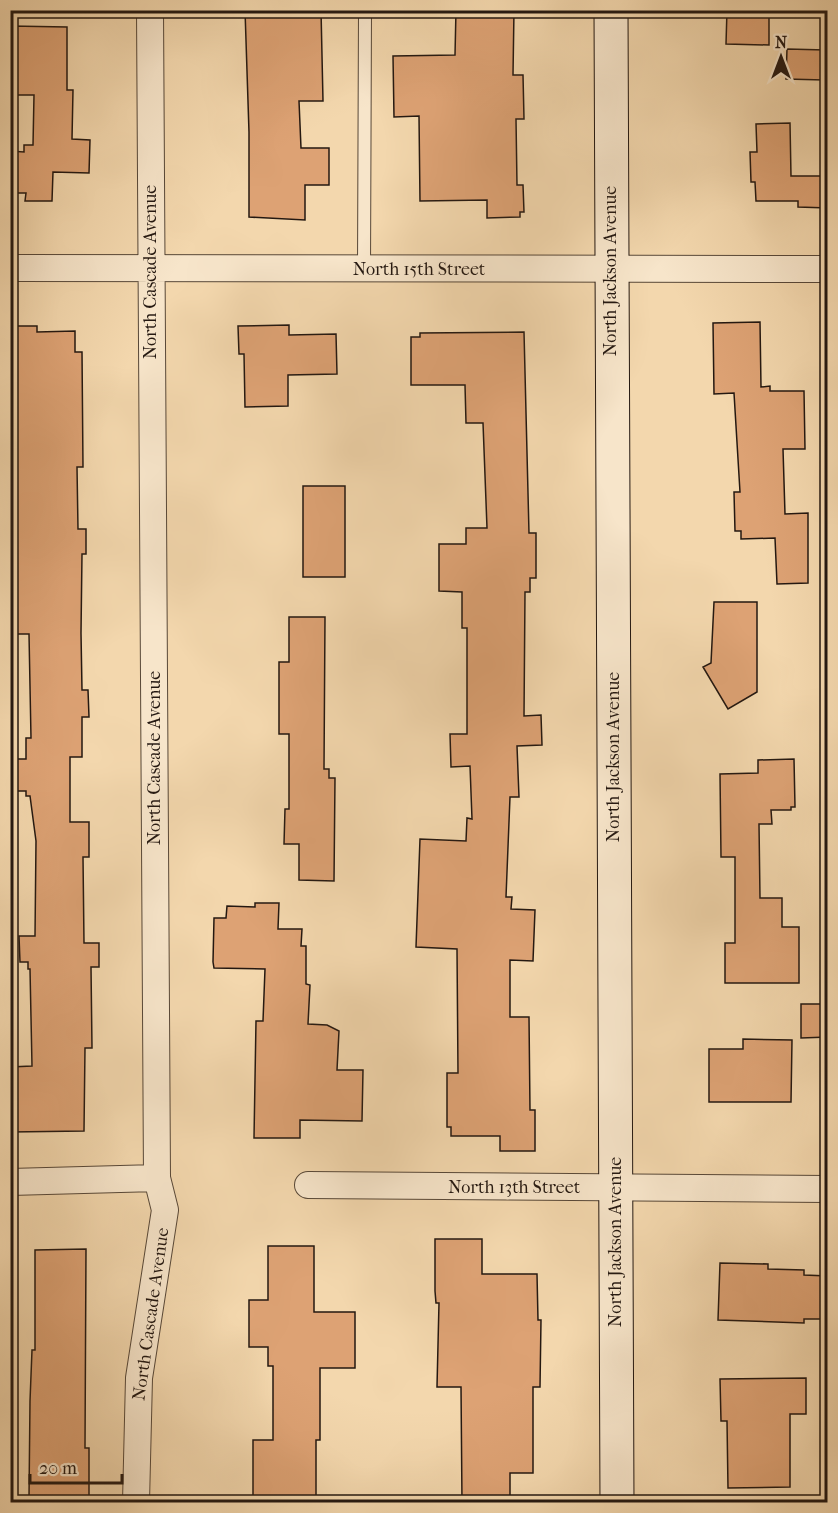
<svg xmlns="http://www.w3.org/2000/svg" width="838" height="1513" font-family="'IM FELL French Canon',serif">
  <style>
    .building { fill: #dda274; stroke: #241811; stroke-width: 1.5 }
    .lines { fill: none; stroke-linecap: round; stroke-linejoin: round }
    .lane-casing { stroke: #584838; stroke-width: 14 }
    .street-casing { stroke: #584838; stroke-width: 28 }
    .secondary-casing { stroke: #241811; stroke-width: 35 }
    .lane { stroke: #f7e5ca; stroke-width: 12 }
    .street { stroke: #f7e5ca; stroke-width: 26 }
    .secondary { stroke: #f7e5ca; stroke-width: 33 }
    .labels { text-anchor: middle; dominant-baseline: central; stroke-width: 4.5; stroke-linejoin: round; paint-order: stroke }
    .street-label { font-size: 18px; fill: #241811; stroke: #f7e5ca }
  </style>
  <rect width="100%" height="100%" fill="#f3d7ad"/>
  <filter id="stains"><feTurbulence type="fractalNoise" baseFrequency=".00333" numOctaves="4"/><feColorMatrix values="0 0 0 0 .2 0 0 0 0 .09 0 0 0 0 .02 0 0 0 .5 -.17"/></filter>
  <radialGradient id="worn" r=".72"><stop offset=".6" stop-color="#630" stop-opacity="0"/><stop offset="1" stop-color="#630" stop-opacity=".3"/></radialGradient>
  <path class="building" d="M 245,10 L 321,10 L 323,101 L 299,101 L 301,148 L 329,148 L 329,185 L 305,185 L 305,220 L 249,217 L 249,132 Z
    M 456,10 L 514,10 L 513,75 L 523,75 L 524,119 L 516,119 L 517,185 L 523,185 L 524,212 L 520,212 L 520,217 L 487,218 L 487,200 L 420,201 L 419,116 L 394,117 L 393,56 L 455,55 Z
    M 727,10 L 769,10 L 769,45 L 726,44 Z
    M 10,26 L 67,27 L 67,90 L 73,90 L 72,139 L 90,140 L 89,173 L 53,172 L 52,201 L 25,201 L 26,193 L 10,193 L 10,151 L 24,152 L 24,145 L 33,145 L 34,95 L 10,95 Z
    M 787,49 L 825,50 L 824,80 L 786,79 Z
    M 790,123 L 791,176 L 828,176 L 828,208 L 798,207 L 798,201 L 756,201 L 755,182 L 751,182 L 750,152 L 757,152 L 756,124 Z
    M 760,322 L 761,387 L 770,386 L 770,391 L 804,391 L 805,449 L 783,449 L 785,514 L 808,513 L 808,583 L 777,584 L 775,538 L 741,539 L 741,531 L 735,531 L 734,492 L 740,492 L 734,393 L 714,394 L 713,323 Z
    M 289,325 L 289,335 L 336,334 L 337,374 L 288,375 L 288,406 L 245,407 L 244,354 L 239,354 L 238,326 Z
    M 10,326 L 37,326 L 37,332 L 75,331 L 75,352 L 82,352 L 83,467 L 77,467 L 78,529 L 86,529 L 86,554 L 82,554 L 81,633 L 82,690 L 88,690 L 89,717 L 82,717 L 82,757 L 70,757 L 70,822 L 89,822 L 89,857 L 83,857 L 84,943 L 99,943 L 99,967 L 91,967 L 92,1048 L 85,1048 L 84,1131 L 10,1132 L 10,1067 L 32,1066 L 30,969 L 28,969 L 28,962 L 20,962 L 19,936 L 35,936 L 36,841 L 30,796 L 26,796 L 26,791 L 15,791 L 15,759 L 26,759 L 26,738 L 31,738 L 29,634 L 17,634 L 14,452 L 10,452 Z
    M 524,332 L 529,533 L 536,533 L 536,578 L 530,578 L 530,592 L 525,592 L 524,716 L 541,715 L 542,745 L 517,746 L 519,797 L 510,797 L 506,897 L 512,897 L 511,909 L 535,910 L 533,961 L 510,960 L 510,1017 L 529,1017 L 530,1110 L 535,1110 L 535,1151 L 500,1151 L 500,1136 L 451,1136 L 451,1127 L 447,1127 L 447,1073 L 458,1073 L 457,949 L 416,947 L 420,839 L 466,841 L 467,818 L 472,819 L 470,766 L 451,767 L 450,734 L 467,734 L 467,628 L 462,628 L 462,592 L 439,591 L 439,544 L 466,544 L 466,528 L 487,528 L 483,423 L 466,423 L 465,385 L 411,385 L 411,337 L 420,337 L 420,333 Z
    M 303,486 L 345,486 L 345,577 L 303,577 Z
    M 714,602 L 757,602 L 757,692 L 728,709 L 703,667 L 711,663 Z
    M 289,617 L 325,617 L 324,769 L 329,769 L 329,778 L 335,778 L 334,881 L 299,880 L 299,844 L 284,844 L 285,809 L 289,809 L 289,734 L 279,734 L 279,662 L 289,662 Z
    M 794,759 L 795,807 L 791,807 L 791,810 L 771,810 L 772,824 L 759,824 L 760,898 L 782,898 L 782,927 L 799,927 L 799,983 L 725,983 L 725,943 L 735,943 L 735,857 L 721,857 L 720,774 L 758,773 L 758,760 Z
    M 255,903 L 279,903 L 278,929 L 302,929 L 301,946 L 306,946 L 306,984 L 310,985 L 308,1024 L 327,1025 L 339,1031 L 337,1070 L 363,1070 L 362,1121 L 300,1120 L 300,1138 L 254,1138 L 256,1021 L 263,1021 L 265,969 L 214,968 L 213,962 L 214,918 L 226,918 L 227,906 L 255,907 Z
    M 801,1004 L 828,1004 L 828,1037 L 801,1038 Z
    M 743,1039 L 792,1040 L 791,1102 L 709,1102 L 709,1049 L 743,1049 Z
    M 435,1239 L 482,1239 L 482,1274 L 537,1274 L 538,1320 L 541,1320 L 540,1387 L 533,1387 L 533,1473 L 510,1473 L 510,1503 L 462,1503 L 461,1387 L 437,1387 L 439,1303 L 436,1303 L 435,1291 Z
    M 268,1246 L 314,1246 L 314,1312 L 355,1312 L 355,1368 L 320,1368 L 320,1440 L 316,1440 L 316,1503 L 253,1503 L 253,1440 L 273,1440 L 273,1366 L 268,1366 L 268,1347 L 249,1347 L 249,1300 L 268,1300 Z
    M 86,1249 L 85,1448 L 89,1448 L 89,1503 L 51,1503 L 51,1498 L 29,1498 L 30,1401 L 32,1350 L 35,1350 L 35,1250 Z
    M 720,1263 L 768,1264 L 768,1269 L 804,1270 L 804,1275 L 828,1276 L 828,1319 L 804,1319 L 804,1323 L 718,1320 Z
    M 806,1378 L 806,1414 L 790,1414 L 790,1487 L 728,1488 L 727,1421 L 721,1421 L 720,1379 Z"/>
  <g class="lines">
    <defs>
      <path id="lane" d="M 364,269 L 365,10"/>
      <path id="street" d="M 10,268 L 828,269
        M 10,1182 L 157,1178
        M 308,1185 L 828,1189
        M 136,1502 L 139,1378 L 165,1210 L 157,1178 L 150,10"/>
      <path id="secondary" d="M 611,10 L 617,1502"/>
    </defs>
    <use href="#lane" class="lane-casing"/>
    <use href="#street" class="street-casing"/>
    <use href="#secondary" class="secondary-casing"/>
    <use href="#lane" class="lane"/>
    <use href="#street" class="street"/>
    <use href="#secondary" class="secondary"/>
  </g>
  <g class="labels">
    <g class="street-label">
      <text x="419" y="269">North 15th Street</text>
      <text transform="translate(610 271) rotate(-90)">North Jackson Avenue</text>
      <text transform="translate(150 272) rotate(-90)">North Cascade Avenue</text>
      <text transform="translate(613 757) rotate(-90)">North Jackson Avenue</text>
      <text transform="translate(154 758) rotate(-90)">North Cascade Avenue</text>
      <text x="514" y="1187">North 13th Street</text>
      <text transform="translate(615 1242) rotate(-90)">North Jackson Avenue</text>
      <text transform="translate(151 1314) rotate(-82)">North Cascade Avenue</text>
    </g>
  </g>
  <rect width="838" height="1513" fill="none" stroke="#f3d7ad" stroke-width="36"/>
  <rect x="12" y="12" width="814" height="1489" fill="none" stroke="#241811" stroke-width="3"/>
  <rect x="18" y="18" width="802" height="1477" fill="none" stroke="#241811" stroke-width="1.5"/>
  <g transform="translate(781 57)" stroke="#f7e5ca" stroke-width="4.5" paint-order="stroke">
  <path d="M0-4.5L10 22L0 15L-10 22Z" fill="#241811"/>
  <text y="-9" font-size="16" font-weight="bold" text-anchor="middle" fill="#241811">N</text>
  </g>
  <path d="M30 1474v9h92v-9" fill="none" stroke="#241811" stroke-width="3"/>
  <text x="39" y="1474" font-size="18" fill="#241811" stroke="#f7e5ca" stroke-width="4.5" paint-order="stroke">20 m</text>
  <rect width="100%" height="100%" filter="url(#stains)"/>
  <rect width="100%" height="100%" fill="url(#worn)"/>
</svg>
